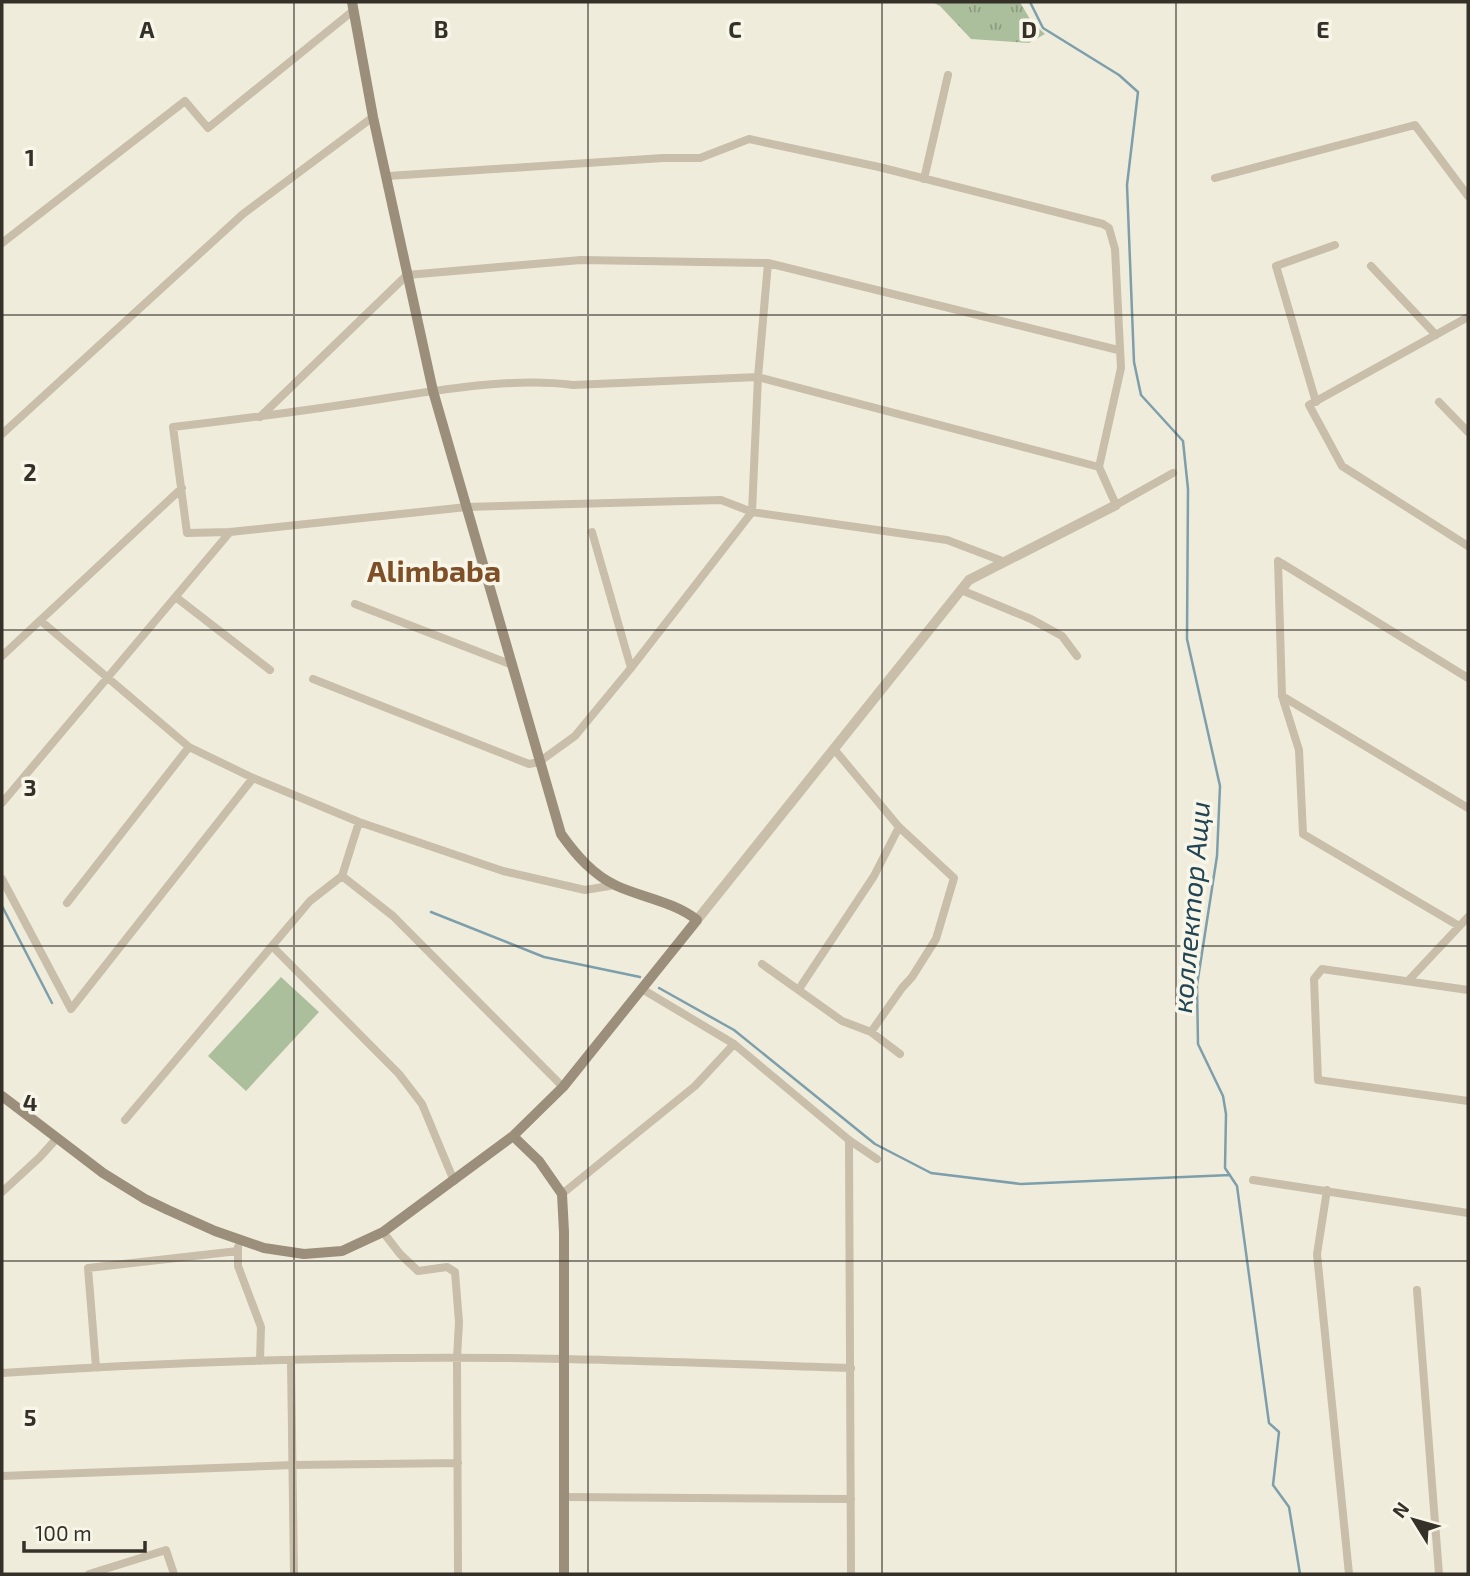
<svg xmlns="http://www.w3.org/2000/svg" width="1470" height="1576" font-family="'Exo 2',sans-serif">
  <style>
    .grass { fill: url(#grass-tufts) }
    .pitch { fill: #acbf9d }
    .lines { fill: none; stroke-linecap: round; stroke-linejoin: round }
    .stream { stroke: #7d9fac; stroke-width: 2.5 }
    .minor { stroke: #c8bea9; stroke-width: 8 }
    .tertiary { stroke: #c8bea9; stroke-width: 10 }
    .secondary { stroke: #9b8e7b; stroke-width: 10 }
    .grid { fill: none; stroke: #353028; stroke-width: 2; stroke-opacity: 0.55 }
    .labels { text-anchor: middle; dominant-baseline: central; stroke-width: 7; stroke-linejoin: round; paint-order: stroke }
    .water-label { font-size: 28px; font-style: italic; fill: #214554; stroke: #f8f5e9 }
    .quarter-label { font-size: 30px; font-weight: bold; fill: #7f5027; stroke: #f8f5e9 }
    .grid-label { font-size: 23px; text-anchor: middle; font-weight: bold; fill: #353028; stroke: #f8f5e9; stroke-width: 7; stroke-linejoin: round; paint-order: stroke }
  </style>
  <defs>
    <pattern id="grass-tufts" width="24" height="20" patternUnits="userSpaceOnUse" patternTransform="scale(1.75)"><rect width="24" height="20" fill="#acbf9d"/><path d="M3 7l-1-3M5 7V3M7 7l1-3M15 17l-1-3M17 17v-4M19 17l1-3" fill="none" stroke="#8d9c80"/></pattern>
  </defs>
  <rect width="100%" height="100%" fill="#f0ecdc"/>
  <path class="grass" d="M 932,2 L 1020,2 L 1031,21 L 1045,34 L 1029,43 L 971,39 L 940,6 Z"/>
  <path class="pitch" d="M 281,977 L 319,1012 L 246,1091 L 208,1056 Z"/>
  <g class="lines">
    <path class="stream" d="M 1030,2 L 1043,28 L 1119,75 L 1138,92 L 1127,185 L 1134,362 L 1141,395 L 1183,441 L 1188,489 L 1187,639 L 1220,786 L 1217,856 L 1197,985 L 1198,1044 L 1223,1096 L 1226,1114 L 1225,1168 L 1237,1186 L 1269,1423 L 1279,1432 L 1273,1485 L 1289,1507 L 1300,1574
      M 2,906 L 52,1003
      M 431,912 L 544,957 L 640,977
      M 659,988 L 734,1030 L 875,1144 L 931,1173 L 1021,1184 L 1230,1175"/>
    <path class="minor" d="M 388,176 L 663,158 L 700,158 L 749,139 L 879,167 L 1103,224 L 1109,228 L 1115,249 L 1121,368 L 1099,467 L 1116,505 L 1173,473
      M 1215,178 L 1415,125 L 1468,196
      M 924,179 L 948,75
      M 2,243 L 185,101 L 208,128 L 354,10
      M 1371,266 L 1436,335
      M 1468,317 L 1309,405 L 1342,466 L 1468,546
      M 1316,402 L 1276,266 L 1335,245
      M 1439,402 L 1468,432
      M 260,417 L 407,275 L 581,260 L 768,263 L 1118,350
      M 2,434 L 243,214 L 373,117
      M 592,532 L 631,668
      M 1278,561 L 1282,696 L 1299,750 L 1303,834 L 1459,926
      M 1278,561 L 1468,678
      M 1005,562 L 947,540 L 752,512 L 721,500 L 467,507 L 230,532 L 187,533 L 173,427 C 242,419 311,410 381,399 C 440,390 513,377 573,385 L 758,377 L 1099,467
      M 961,590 L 1031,619 L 1062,636 L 1077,656
      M 177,598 L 270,670
      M 355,604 L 510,664
      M 41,621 L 189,747 L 253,778 L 359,822 L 503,871 L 585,890 L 615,885
      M 2,656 L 182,488
      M 313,679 L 529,764 L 539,762 L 575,736 L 631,668 L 752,512 L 758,377 L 768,263
      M 1282,696 L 1468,808
      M 834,749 L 899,827 L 954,878 L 936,939 L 912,977 L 902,988 L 871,1032
      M 2,803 L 230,532
      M 342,876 L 393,916 L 563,1087
      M 2,879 L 71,1009 L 253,778
      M 67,903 L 189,747
      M 273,947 L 399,1074 L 422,1104 L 454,1181
      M 762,964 L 842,1021 L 871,1032 L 900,1054
      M 1408,981 L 1468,917
      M 642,989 L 734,1044 L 849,1140 L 877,1159
      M 799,989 L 874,876 L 899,827
      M 1468,990 L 1322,969 L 1314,979 L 1318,1080 L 1468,1101
      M 125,1120 L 310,901 L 342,876 L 359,822
      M 849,1140 L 851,1574
      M 1253,1180 L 1468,1213
      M 1327,1190 L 1317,1254 L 1349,1574
      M 2,1192 L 40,1157 L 57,1138
      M 562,1194 L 695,1086 L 734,1044
      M 383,1232 L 400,1254 L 418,1271 L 447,1267 L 455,1272 L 459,1322 L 457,1358 L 458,1574
      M 238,1247 L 238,1266 L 261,1327 L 260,1361
      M 1417,1290 L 1439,1574
      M 291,1361 L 294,1574
      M 96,1367 L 88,1268 L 238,1251
      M 2,1373 C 188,1361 377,1355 564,1359 C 660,1361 756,1365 851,1368
      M 2,1476 L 293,1465 L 458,1463
      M 564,1497 L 851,1499
      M 89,1574 L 166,1550 L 174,1574"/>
    <path class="tertiary" d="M 697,920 L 969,580 L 1116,505"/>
    <path class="secondary" d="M 2,1096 L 103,1173 L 145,1199 L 168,1210 L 215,1231 L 264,1248 L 304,1254 L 342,1251 L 383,1232 L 513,1136 L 563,1087 L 697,920 C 674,902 644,898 617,886 C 593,875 576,855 561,834 L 433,391 L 373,117 L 352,2
      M 513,1136 L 539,1161 L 562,1194 L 564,1232 L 564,1574"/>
  </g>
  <path class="grid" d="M 294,2 L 294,1574M 588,2 L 588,1574M 882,2 L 882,1574M 1176,2 L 1176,1574M 2,315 L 1468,315M 2,630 L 1468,630M 2,946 L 1468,946M 2,1261 L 1468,1261"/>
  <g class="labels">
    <g class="water-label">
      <text transform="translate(1190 907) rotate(-85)">коллектор Ащи</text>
    </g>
    <g class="quarter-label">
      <text x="434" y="570">Alimbaba</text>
    </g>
  </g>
  <g class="grid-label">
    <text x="147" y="38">A</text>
    <text x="441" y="38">B</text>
    <text x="735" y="38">C</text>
    <text x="1029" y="38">D</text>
    <text x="1323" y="38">E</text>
    <text x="30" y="166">1</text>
    <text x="30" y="481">2</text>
    <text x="30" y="796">3</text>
    <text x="30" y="1111">4</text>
    <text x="30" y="1426">5</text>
  </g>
  <rect width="1470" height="1576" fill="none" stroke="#353028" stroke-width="7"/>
  <g transform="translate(1414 1520) rotate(307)" stroke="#f8f5e9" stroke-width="5" paint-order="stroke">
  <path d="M0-5L12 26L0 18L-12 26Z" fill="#353028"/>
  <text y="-10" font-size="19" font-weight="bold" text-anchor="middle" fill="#353028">N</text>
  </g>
  <path d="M24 1541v10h121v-10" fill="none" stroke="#353028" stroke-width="3.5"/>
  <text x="35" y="1541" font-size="21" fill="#353028" stroke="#f8f5e9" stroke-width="5" paint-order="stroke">100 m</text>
</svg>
